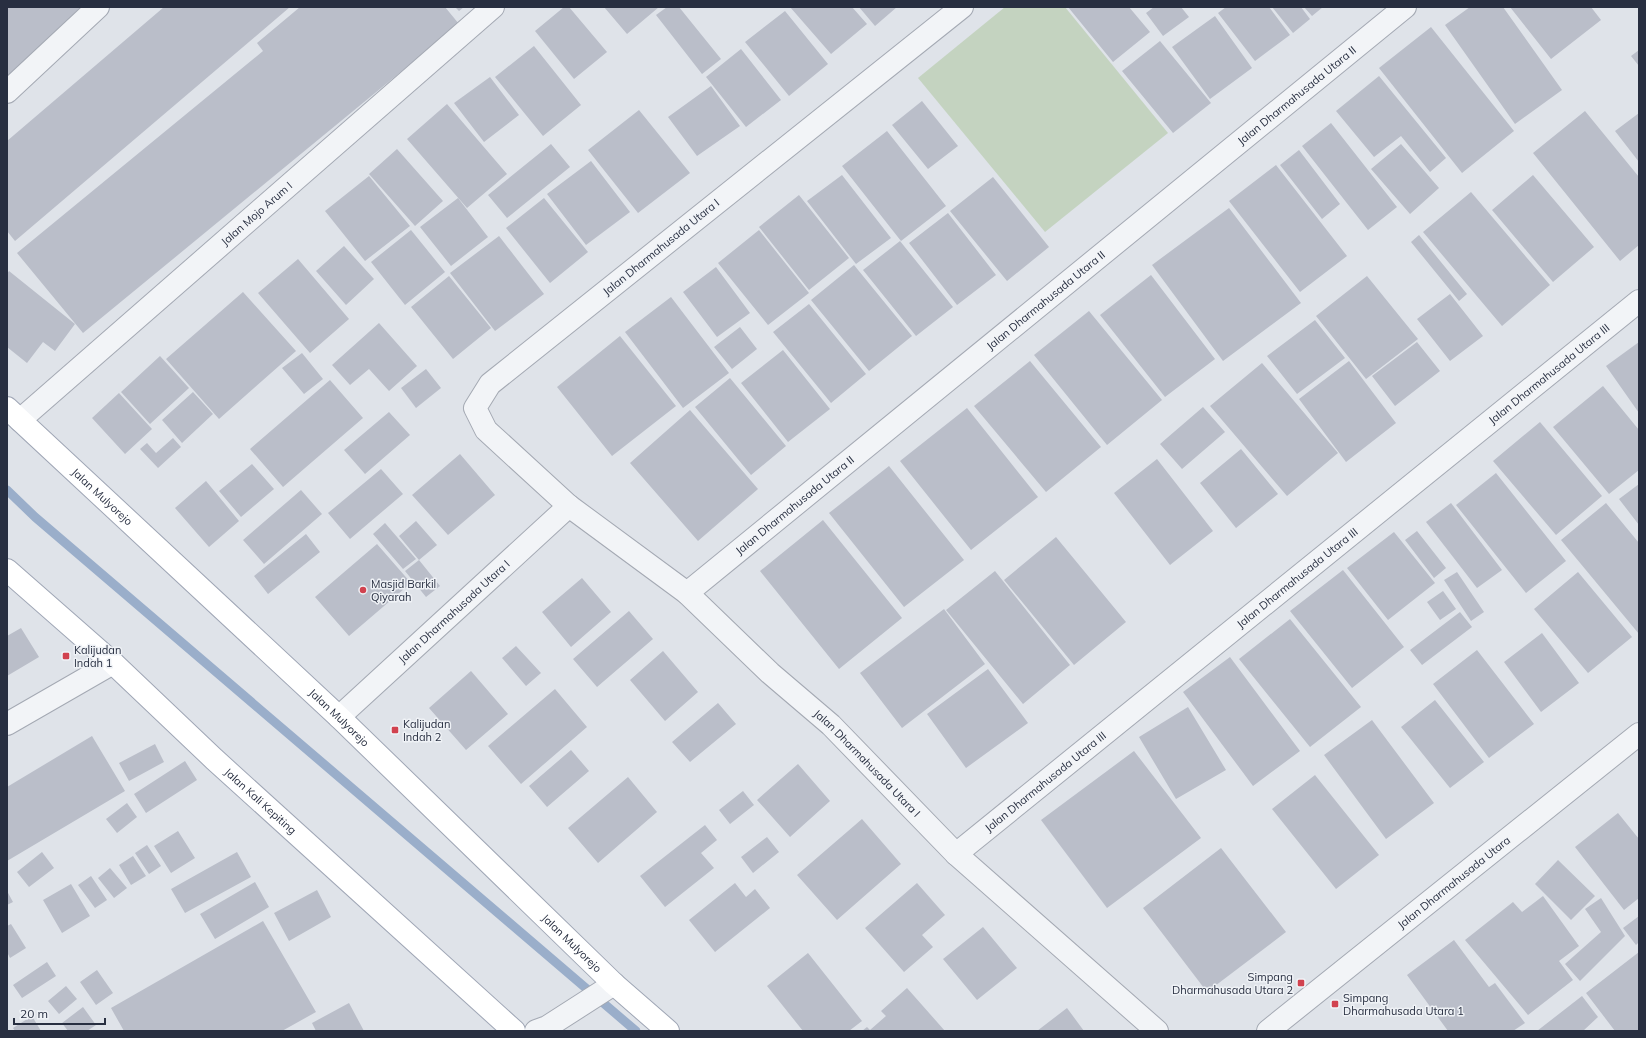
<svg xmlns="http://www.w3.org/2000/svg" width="1646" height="1038" font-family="Mulish,sans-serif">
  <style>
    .green { fill: #c4d3c0 }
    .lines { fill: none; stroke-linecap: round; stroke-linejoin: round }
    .stream { stroke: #9aaeca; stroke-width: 9 }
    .building { fill: #babec9 }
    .minor-casing { stroke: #a4a9b3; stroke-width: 24 }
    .major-casing { stroke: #9fa6b5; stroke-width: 24 }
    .minor { stroke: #f2f4f7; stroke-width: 22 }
    .major { stroke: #fff; stroke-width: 22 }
    .poi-dot { fill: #d1424f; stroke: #eff2f6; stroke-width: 1.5 }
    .labels { text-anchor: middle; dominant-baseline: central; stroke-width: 3; stroke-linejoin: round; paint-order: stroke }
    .street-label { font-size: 11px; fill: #282f41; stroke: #eff2f6 }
    .poi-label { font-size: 11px; fill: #282f41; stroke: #eff2f6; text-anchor: start }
  </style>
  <rect width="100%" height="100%" fill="#dfe3e9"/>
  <path class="green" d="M 1005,7 L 1065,7 L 1168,133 L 1045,232 L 918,78 Z"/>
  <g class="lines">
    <path class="stream" d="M 7,490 L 35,517 L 636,1031"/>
  </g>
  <path class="building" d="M 7,7 L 94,7 L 7,88 Z
    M 164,7 L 290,7 L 15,241 L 7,231 L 7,141 Z
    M 300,7 L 445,7 L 459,24 L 83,333 L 17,253 L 263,51 L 257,43 Z
    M 455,7 L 464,7 L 459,11 Z
    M 564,7 L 569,7 L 607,52 L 574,79 L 535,31 Z
    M 604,7 L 659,7 L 627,34 Z
    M 667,7 L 679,7 L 721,59 L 702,74 L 656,15 Z
    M 790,7 L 852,7 L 867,24 L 831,54 Z
    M 859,7 L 897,7 L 875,26 Z
    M 1068,7 L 1129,7 L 1150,32 L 1113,62 Z
    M 1154,7 L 1181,7 L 1189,17 L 1163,36 L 1146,13 Z
    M 1226,7 L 1269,7 L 1290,35 L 1255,61 L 1218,13 Z
    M 1272,7 L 1301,7 L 1310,19 L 1293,33 Z
    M 1304,7 L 1323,7 L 1312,16 Z
    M 1470,7 L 1503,7 L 1562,90 L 1515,124 L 1445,25 Z
    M 1510,7 L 1591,7 L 1601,20 L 1551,59 Z
    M 785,11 L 828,64 L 789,96 L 745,42 Z
    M 1215,16 L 1252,68 L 1210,99 L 1172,47 Z
    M 1431,27 L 1514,131 L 1462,173 L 1379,68 Z
    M 1160,41 L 1211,103 L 1173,133 L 1122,71 Z
    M 534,46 L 581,105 L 543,136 L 495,77 Z
    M 741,49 L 781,100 L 746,127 L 706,77 Z
    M 1639,50 L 1639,66 L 1631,56 Z
    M 1379,76 L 1446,158 L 1430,172 L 1401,136 L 1374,157 L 1336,111 Z
    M 490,77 L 519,115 L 484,142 L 454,103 Z
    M 711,86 L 740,126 L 697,156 L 668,117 Z
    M 922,101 L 958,146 L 928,169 L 892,125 Z
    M 447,104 L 507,174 L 467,208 L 407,139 Z
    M 639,110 L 690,173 L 638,213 L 588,150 Z
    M 1585,111 L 1639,177 L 1639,245 L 1620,261 L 1533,153 Z
    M 1639,113 L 1639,162 L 1615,131 Z
    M 1331,123 L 1397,207 L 1368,230 L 1302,146 Z
    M 887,131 L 946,206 L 901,241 L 842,166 Z
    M 551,144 L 570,167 L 507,218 L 488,195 Z
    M 1401,144 L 1439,188 L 1410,214 L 1371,169 Z
    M 397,149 L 443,201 L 415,226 L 369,174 Z
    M 1299,150 L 1340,204 L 1322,219 L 1280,165 Z
    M 591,161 L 630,212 L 586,245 L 547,194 Z
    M 1276,165 L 1347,256 L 1300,292 L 1229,201 Z
    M 842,175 L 891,238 L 856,264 L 807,201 Z
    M 1533,175 L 1594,247 L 1553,282 L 1492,210 Z
    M 369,176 L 410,226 L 365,261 L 325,211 Z
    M 993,177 L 1049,247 L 1007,281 L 950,211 Z
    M 1471,192 L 1550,285 L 1502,326 L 1423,232 Z
    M 799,195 L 849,258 L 809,290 L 759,227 Z
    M 458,198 L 488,237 L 451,266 L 420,227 Z
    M 544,198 L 588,252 L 550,283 L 506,228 Z
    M 1229,208 L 1301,303 L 1223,361 L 1152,265 Z
    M 948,213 L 996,275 L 957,305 L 909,243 Z
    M 411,230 L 445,272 L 405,305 L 371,262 Z
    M 759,230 L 809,293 L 768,325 L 718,263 Z
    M 1419,235 L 1467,294 L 1459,301 L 1411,242 Z
    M 499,236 L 544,294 L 495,331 L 450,273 Z
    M 900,241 L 953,307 L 916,336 L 863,270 Z
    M 344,246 L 374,279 L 346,305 L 316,271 Z
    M 298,259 L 349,319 L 310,353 L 258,293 Z
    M 854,265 L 912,336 L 869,371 L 811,300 Z
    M 716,267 L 750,313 L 717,337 L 683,292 Z
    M 9,271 L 75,324 L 55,351 L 43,342 L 27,363 L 7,347 L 7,274 Z
    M 1151,275 L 1215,359 L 1165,397 L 1100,315 Z
    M 449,276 L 491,328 L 453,359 L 411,307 Z
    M 1367,276 L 1418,339 L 1366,379 L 1316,316 Z
    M 243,292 L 296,351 L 219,419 L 166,359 Z
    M 1450,294 L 1483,336 L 1450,361 L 1417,319 Z
    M 671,297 L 729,373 L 683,408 L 625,332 Z
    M 809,304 L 866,374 L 831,403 L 773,332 Z
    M 1089,311 L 1162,400 L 1107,445 L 1034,355 Z
    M 1315,320 L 1345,358 L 1297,394 L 1267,356 Z
    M 379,323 L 417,366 L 389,391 L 369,369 L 350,385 L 332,365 Z
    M 740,327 L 757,349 L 732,369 L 714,347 Z
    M 620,336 L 676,406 L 612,456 L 557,387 Z
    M 1417,342 L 1440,371 L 1395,406 L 1372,376 Z
    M 1639,342 L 1639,413 L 1606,366 Z
    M 783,350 L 830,409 L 788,442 L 741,383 Z
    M 302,353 L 323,379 L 304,394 L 282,368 Z
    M 160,356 L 189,388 L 150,424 L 121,392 Z
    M 1030,361 L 1101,447 L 1046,492 L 974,406 Z
    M 1349,361 L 1396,423 L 1346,462 L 1299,399 Z
    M 1262,363 L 1338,453 L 1287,496 L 1210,406 Z
    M 426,369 L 441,388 L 416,408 L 401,388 Z
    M 730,378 L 786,446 L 751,475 L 695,407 Z
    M 330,380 L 363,418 L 283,487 L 250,449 Z
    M 1603,386 L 1639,430 L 1639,470 L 1609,494 L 1553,427 Z
    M 193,392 L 213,414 L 182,443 L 162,420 Z
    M 119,393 L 152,429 L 125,454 L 92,418 Z
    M 1203,407 L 1225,432 L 1182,469 L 1160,444 Z
    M 967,408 L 1038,497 L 971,550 L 900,461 Z
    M 690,410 L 758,489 L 698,541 L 630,463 Z
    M 389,412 L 410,435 L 365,474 L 344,450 Z
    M 1540,422 L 1602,496 L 1556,535 L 1493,461 Z
    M 173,438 L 181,447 L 158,468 L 140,449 L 147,443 L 156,453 Z
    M 1241,449 L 1278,494 L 1236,528 L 1200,483 Z
    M 460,454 L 495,495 L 448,535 L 412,495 Z
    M 1157,459 L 1213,531 L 1170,565 L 1114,493 Z
    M 252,464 L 274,489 L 241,517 L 219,491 Z
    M 889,466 L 964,560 L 904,607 L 829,513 Z
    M 381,469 L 403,494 L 350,539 L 328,513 Z
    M 1496,473 L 1566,561 L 1526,593 L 1456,505 Z
    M 206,481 L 239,521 L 209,547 L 175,508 Z
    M 1639,484 L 1639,525 L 1619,499 Z
    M 301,490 L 322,514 L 264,564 L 243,540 Z
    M 1451,503 L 1502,570 L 1477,588 L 1426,522 Z
    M 1606,503 L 1639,543 L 1639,634 L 1561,540 Z
    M 823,520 L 902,618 L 839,669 L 760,571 Z
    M 416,521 L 437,545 L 419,560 L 440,586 L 426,597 L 405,571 L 419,560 L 399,536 Z
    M 385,523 L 416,559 L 403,569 L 373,534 Z
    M 1417,531 L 1446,568 L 1434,578 L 1405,540 Z
    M 1394,532 L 1435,583 L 1388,620 L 1347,568 Z
    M 306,534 L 320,552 L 268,594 L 254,576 Z
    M 1056,537 L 1126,622 L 1074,665 L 1004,580 Z
    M 377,544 L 411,583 L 349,636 L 315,597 Z
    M 1343,570 L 1404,647 L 1352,688 L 1290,611 Z
    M 995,571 L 1070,665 L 1023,704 L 946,610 Z
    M 1457,572 L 1484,612 L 1471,621 L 1444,580 Z
    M 1578,572 L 1632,637 L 1588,673 L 1534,609 Z
    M 582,578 L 611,612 L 571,647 L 542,612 Z
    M 1443,591 L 1456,609 L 1440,620 L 1427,602 Z
    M 944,609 L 985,664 L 902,728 L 860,673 Z
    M 629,611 L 653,639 L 597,687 L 573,659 Z
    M 1460,612 L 1472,627 L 1422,665 L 1410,650 Z
    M 1290,619 L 1361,707 L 1310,747 L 1239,659 Z
    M 21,628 L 39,657 L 7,676 L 7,636 Z
    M 1542,633 L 1579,683 L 1541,712 L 1504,662 Z
    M 516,646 L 541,673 L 526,686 L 502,658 Z
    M 1477,650 L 1534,724 L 1489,758 L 1433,684 Z
    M 663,651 L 698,692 L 665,721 L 630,680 Z
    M 1230,657 L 1300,751 L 1253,786 L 1183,692 Z
    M 988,669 L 1028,723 L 966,768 L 927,714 Z
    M 471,671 L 508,714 L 466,750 L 429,708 Z
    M 555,689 L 587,727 L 521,784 L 488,746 Z
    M 1435,700 L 1484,762 L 1450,788 L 1401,727 Z
    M 718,703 L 736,724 L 690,762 L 672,742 Z
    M 1188,707 L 1226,770 L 1176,799 L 1139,737 Z
    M 1372,720 L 1434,803 L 1386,839 L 1324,755 Z
    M 92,736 L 125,791 L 7,861 L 7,787 Z
    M 155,744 L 164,762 L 129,781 L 119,763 Z
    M 571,750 L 589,771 L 547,807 L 529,786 Z
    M 1134,751 L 1201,838 L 1107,908 L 1041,820 Z
    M 185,761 L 197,780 L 146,813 L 134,794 Z
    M 798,764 L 830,801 L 790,837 L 757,800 Z
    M 1315,775 L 1379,855 L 1336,889 L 1272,809 Z
    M 628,777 L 657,812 L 598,863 L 568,828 Z
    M 743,791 L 754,805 L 730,824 L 719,810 Z
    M 127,803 L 137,817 L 117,833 L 106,819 Z
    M 1618,813 L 1639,839 L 1639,898 L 1624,910 L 1575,847 Z
    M 862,819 L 901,864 L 837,920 L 797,875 Z
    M 705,825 L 717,840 L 701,853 L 714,868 L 665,907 L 640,876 Z
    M 178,831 L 195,858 L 171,873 L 154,846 Z
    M 767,837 L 779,852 L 753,873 L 741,857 Z
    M 147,845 L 161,866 L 149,874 L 135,853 Z
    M 1221,848 L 1286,932 L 1207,992 L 1143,908 Z
    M 42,852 L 54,868 L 29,887 L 17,872 Z
    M 237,852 L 251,877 L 185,913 L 171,889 Z
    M 133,856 L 146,876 L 131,885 L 119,865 Z
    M 1558,860 L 1595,896 L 1571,920 L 1535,884 Z
    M 110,868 L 127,888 L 114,898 L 98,878 Z
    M 91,876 L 107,900 L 95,908 L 78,885 Z
    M 255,882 L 269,907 L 215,939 L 200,914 Z
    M 735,883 L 746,897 L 755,889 L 770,908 L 715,952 L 689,920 Z
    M 917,883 L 945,915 L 922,935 L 933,947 L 904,972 L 865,928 Z
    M 71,884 L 90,916 L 62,933 L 43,900 Z
    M 317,890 L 331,917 L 289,941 L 274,913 Z
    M 7,891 L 13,902 L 7,905 Z
    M 1543,896 L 1579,946 L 1559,961 L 1573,980 L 1528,1015 L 1465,940 L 1513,902 L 1522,912 Z
    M 1601,898 L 1625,936 L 1580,981 L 1565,964 L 1601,932 L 1585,909 Z
    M 1639,916 L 1639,942 L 1636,945 L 1623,928 Z
    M 263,921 L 316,1012 L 282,1031 L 124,1031 L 111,1008 Z
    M 11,924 L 26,948 L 10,958 L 7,952 L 7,926 Z
    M 983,927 L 1017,968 L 977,1000 L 943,959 Z
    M 1454,940 L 1489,987 L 1495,983 L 1525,1023 L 1513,1031 L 1448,1031 L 1407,975 Z
    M 1639,952 L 1639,1031 L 1615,1031 L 1586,993 Z
    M 808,953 L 862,1021 L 849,1031 L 803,1031 L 767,986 Z
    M 47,962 L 56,976 L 22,998 L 13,985 Z
    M 97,970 L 113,993 L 96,1005 L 80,982 Z
    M 66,986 L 77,999 L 59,1014 L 48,1001 Z
    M 907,988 L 945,1031 L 862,1031 L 867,1027 L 870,1030 L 886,1016 L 881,1011 Z
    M 1582,996 L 1598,1017 L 1583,1031 L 1537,1031 Z
    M 349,1003 L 364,1031 L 316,1031 L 312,1023 Z
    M 83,1007 L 96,1025 L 87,1031 L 68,1031 L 62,1023 Z
    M 1067,1008 L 1084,1031 L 1037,1031 Z
    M 32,1016 L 41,1031 L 15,1031 L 13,1028 Z"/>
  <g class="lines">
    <defs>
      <g id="minor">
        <path id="s1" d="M 962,7 L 490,384 L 475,408 L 486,430 L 569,506 L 687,593 L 770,673 L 831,725 L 956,854 L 1157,1031"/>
        <path d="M 7,92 L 98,7"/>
        <path id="s2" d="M 20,420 L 493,7"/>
        <path id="s3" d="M 687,593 L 1405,7"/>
        <path id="s4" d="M 339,717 L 569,506"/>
        <path d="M 7,724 L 113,663"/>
        <path id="s5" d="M 956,854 L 1639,301"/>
        <path d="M 536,1031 L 547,1027 L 614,984"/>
        <path id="s6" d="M 1268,1031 L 1639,734"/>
      </g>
      <g id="major">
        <path id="s7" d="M 7,408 L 339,717 L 614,984 L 668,1031"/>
        <path id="s8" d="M 7,570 L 113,663 L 214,759 L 514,1031"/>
      </g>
    </defs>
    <use href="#minor" class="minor-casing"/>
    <use href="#major" class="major-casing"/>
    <use href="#minor" class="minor"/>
    <use href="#major" class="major"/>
  </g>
  <g class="poi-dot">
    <circle cx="363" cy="590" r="4"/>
    <rect x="62" y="652" width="8" height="8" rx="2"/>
    <rect x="391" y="726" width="8" height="8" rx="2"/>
    <rect x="1297" y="979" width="8" height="8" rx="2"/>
    <rect x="1331" y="1000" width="8" height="8" rx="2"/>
  </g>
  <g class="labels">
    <g class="street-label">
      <text stroke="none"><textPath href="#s3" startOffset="787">Jalan Dharmahusada Utara II</textPath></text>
      <text stroke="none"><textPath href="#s2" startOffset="314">Jalan Mojo Arum I</textPath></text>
      <text transform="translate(661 247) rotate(-39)">Jalan Dharmahusada Utara I</text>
      <text stroke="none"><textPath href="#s3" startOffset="463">Jalan Dharmahusada Utara II</textPath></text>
      <text stroke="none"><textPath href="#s5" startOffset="763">Jalan Dharmahusada Utara III</textPath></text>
      <text stroke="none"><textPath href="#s7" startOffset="130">Jalan Mulyorejo</textPath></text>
      <text stroke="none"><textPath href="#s3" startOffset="139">Jalan Dharmahusada Utara II</textPath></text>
      <text stroke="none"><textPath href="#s5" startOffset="439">Jalan Dharmahusada Utara III</textPath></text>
      <text stroke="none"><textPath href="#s4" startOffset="156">Jalan Dharmahusada Utara I</textPath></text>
      <text stroke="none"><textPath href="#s7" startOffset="454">Jalan Mulyorejo</textPath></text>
      <text stroke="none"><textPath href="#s1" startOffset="1164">Jalan Dharmahusada Utara I</textPath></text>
      <text stroke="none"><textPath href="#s5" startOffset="115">Jalan Dharmahusada Utara III</textPath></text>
      <text stroke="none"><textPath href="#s8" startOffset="343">Jalan Kali Kepiting</textPath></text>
      <text stroke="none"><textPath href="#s6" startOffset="238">Jalan Dharmahusada Utara</textPath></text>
      <text stroke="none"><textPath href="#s7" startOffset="778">Jalan Mulyorejo</textPath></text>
    </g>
    <g class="poi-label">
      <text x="371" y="584">Masjid Barkil<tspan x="371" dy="13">Qiyarah</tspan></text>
      <text x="74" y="650">Kalijudan<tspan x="74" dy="13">Indah 1</tspan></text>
      <text x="403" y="724">Kalijudan<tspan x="403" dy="13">Indah 2</tspan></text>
      <text x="1293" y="977" text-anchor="end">Simpang<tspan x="1293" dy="13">Dharmahusada Utara 2</tspan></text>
      <text x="1343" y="998">Simpang<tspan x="1343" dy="13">Dharmahusada Utara 1</tspan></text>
    </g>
  </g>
  <rect width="1646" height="1038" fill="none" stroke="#282f41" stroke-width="16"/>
  <path d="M14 1018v6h91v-6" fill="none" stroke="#282f41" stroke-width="2"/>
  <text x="20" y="1018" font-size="12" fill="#282f41" stroke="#eff2f6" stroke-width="3" paint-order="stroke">20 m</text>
</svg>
